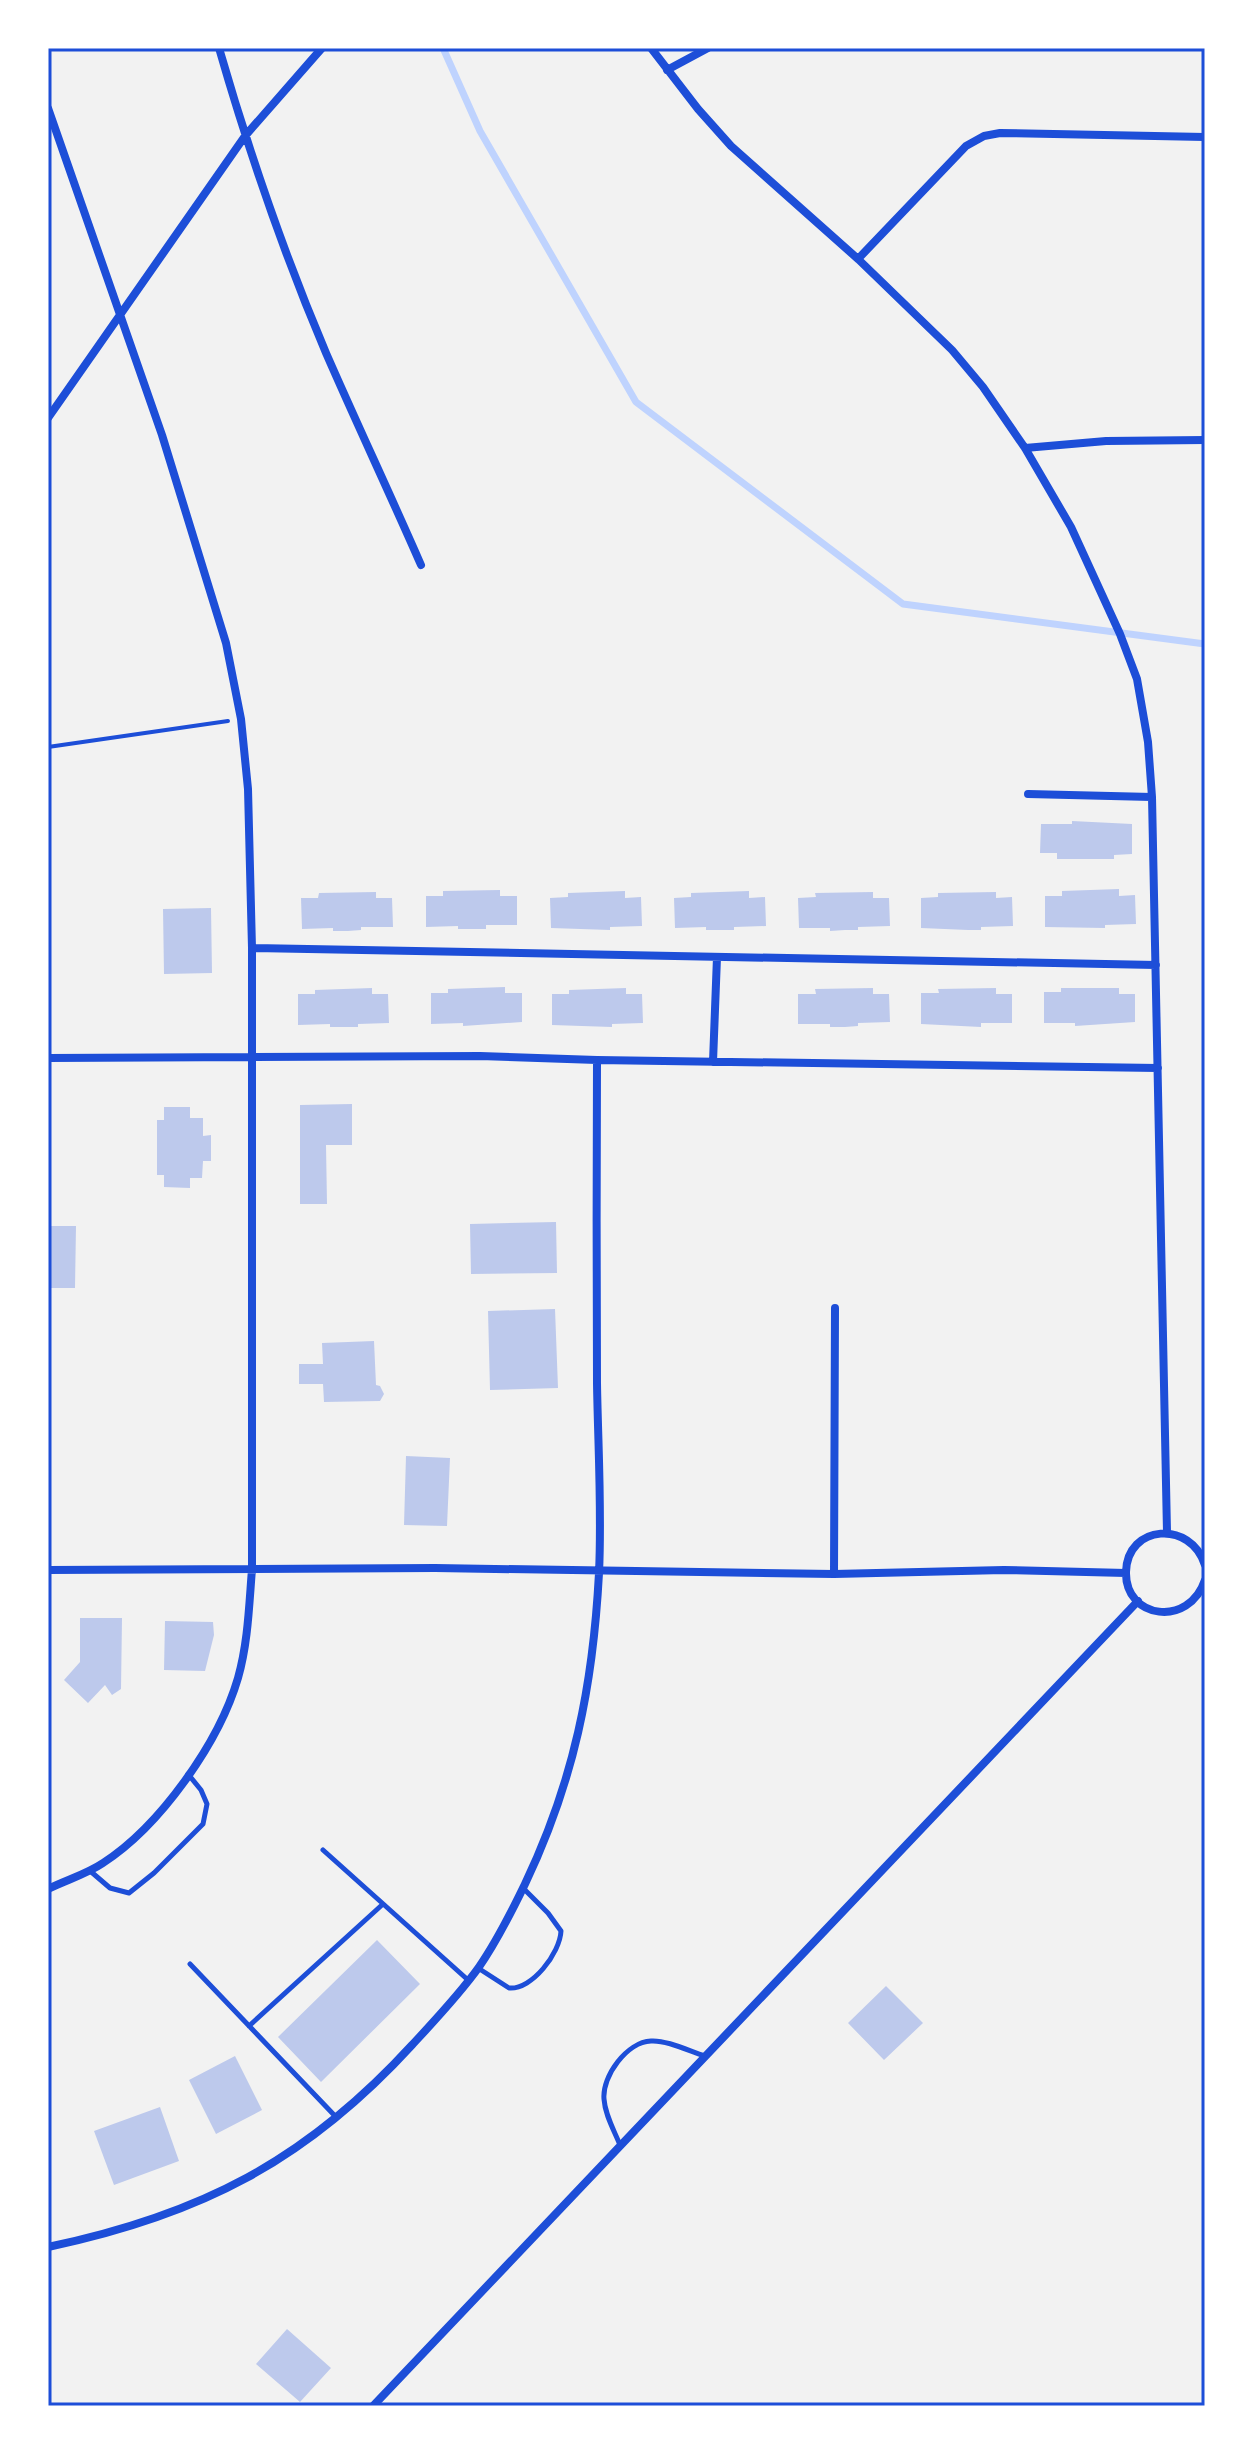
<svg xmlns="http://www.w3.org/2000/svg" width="1253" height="2454" font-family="'Roboto Condensed',sans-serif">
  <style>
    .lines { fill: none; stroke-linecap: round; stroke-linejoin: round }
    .stream { stroke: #bfd3fe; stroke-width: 7 }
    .building { fill: #bdc9ec }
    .path { stroke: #1d4ed8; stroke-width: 4 }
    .service { stroke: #1d4ed8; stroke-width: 5 }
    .minor { stroke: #1d4ed8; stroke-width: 8 }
    .neatline { fill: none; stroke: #1d4ed8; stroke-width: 3 }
  </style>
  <rect width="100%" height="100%" fill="#f2f2f2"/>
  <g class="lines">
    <path class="stream" d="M 443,48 L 480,131 L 636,402 L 903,604 L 1205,644"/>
  </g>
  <path class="building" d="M 1072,821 L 1132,824 L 1132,854 L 1114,855 L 1114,859 L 1057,859 L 1057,853 L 1040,853 L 1041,824 L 1072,824 Z
    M 1119,889 L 1119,896 L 1135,895 L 1136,924 L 1105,925 L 1105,928 L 1045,927 L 1045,896 L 1062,896 L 1062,891 Z
    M 500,890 L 500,896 L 517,896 L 517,925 L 486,925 L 486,929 L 458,929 L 458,926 L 426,927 L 426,896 L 443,896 L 443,891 Z
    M 625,891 L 625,898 L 641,897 L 642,926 L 610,927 L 610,930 L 551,928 L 550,898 L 568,897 L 568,893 Z
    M 749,891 L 749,898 L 765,897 L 766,926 L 734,927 L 734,930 L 706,930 L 706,927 L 675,928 L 674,898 L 691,897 L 691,893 Z
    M 376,892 L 376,898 L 392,898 L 393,927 L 361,927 L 361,930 L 348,931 L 333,931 L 333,928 L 302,929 L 301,898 L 318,898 L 319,893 Z
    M 873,892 L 873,898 L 889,898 L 890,926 L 858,927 L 858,930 L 845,930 L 830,931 L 830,928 L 799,928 L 798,898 L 816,897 L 815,893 Z
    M 996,892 L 996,898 L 1012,897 L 1013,926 L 981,927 L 981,930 L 968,930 L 921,928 L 921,898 L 938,897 L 938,893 Z
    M 211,908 L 212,973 L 164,974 L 163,909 Z
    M 505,987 L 505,993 L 522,993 L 522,1022 L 463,1026 L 463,1023 L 431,1024 L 431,993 L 448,993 L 448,989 Z
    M 372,988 L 372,994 L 388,994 L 389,1023 L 358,1024 L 358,1027 L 330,1027 L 330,1024 L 298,1025 L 298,994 L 315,994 L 315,990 Z
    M 626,988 L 626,994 L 642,994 L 643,1023 L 612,1024 L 612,1027 L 552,1025 L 552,994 L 569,994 L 569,990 Z
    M 873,988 L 873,994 L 889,994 L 890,1022 L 858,1023 L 858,1026 L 845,1027 L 830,1027 L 830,1024 L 798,1024 L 798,994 L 816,994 L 815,989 Z
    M 996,988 L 996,994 L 1012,994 L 1012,1023 L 981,1023 L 981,1027 L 921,1024 L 921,993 L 939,993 L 938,989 Z
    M 1061,988 L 1119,988 L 1119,994 L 1135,994 L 1135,1022 L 1075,1026 L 1075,1023 L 1044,1023 L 1044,992 L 1061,992 Z
    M 352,1104 L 352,1145 L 326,1145 L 327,1204 L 300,1204 L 300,1105 Z
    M 164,1107 L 190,1107 L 190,1118 L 203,1118 L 203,1136 L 211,1135 L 211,1161 L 203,1161 L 202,1178 L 190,1178 L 190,1188 L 164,1187 L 164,1175 L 157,1175 L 157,1120 L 164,1120 Z
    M 556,1222 L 557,1273 L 471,1274 L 470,1224 Z
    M 48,1226 L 76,1226 L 75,1288 L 48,1288 Z
    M 555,1309 L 558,1388 L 490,1390 L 488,1311 Z
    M 374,1341 L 376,1385 L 380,1386 L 384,1394 L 380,1401 L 324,1402 L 323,1384 L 299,1384 L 299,1364 L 323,1364 L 322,1343 Z
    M 406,1456 L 450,1458 L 447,1526 L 404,1525 Z
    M 80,1618 L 122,1618 L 121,1689 L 112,1695 L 105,1685 L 88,1703 L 64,1680 L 80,1662 Z
    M 165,1621 L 213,1622 L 214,1635 L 205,1671 L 164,1670 Z
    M 377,1940 L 420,1984 L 321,2082 L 278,2037 Z
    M 886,1986 L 923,2023 L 884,2060 L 848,2023 Z
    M 235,2056 L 262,2110 L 216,2134 L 189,2080 Z
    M 160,2107 L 179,2161 L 114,2185 L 94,2131 Z
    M 287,2329 L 331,2368 L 300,2402 L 256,2364 Z"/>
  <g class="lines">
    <path class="path" d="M 48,747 L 228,721"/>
    <path class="service" d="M 323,1850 L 468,1980
      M 89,1870 L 110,1888 L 129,1893 L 154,1873 L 203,1824 L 207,1804 L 201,1790 L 188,1774
      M 190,1964 L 336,2117
      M 478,1968 L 509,1988 C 532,1990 560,1953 561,1931 L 548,1913 L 523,1888
      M 249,2026 L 383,1904
      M 620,2145 C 614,2130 605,2115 604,2099 C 602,2076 627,2042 651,2041 C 667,2040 689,2051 705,2056"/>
    <path class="minor" d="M 219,48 C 249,152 284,254 326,353 C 357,424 390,494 421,565
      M 651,48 L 698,109 L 731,146 L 858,259 L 952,350 L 983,387 L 1025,448 L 1071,527 L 1120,634 L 1137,679 L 1148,742 L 1152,797 L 1167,1532
      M 667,70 L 708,48
      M 48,108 L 162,435 L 226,643 L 241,719 L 248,789 L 252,948 L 252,1569 C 249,1606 248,1643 238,1678 C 219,1743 160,1826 103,1863 C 87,1874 66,1880 48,1889
      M 858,259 L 966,146 L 984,136 L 1000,133 L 1205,137
      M 48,418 L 245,136 L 322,48
      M 1025,448 L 1106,441 L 1205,440
      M 1028,794 L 1152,797
      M 252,948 L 1156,965
      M 48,1058 L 480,1056 L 597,1060 L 1158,1068
      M 713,1062 L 717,957
      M 1205,1565 C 1191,1520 1127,1524 1126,1572 C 1125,1619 1189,1628 1205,1580
      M 48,1570 L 435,1568 L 834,1574 L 1004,1570 L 1126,1573
      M 834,1574 L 835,1308
      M 48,2247 C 200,2215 306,2161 412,2045 C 435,2020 459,1995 479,1967 C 497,1941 511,1913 525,1884 C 574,1781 593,1686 599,1573 C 602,1510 598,1446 597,1383 C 596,1275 597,1168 597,1060
      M 373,2406 L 1138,1601"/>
  </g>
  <rect width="1253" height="2454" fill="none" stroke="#ffffff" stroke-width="100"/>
  <rect x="50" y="50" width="1153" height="2354" class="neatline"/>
</svg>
